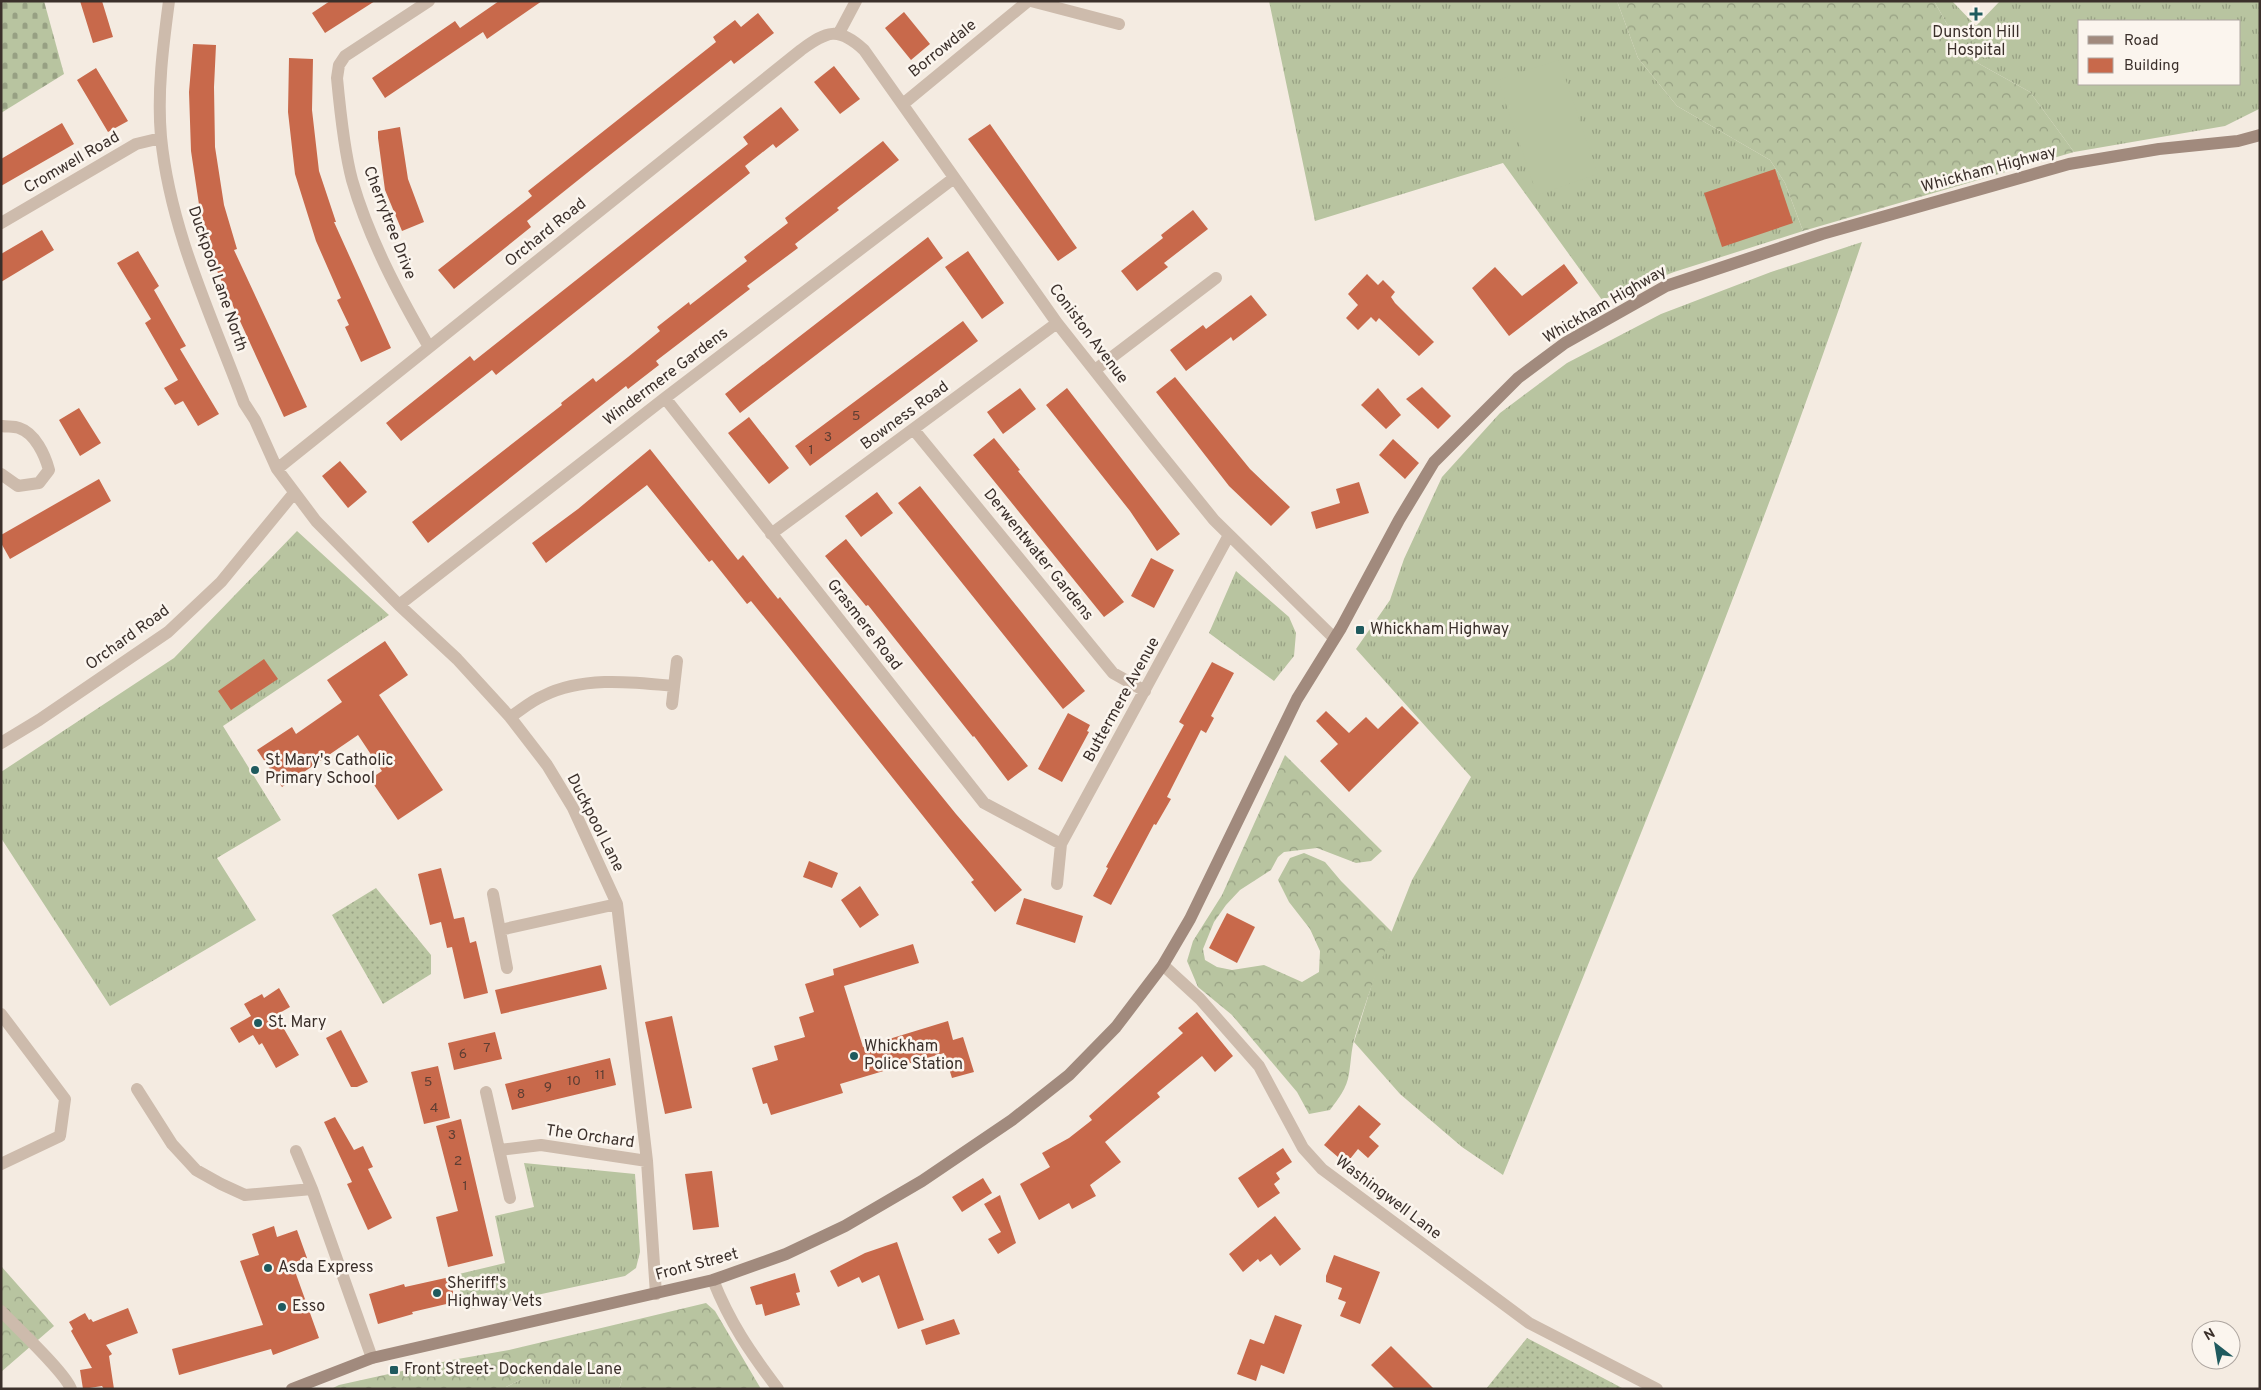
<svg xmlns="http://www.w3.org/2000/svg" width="2261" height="1390" font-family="Overpass,sans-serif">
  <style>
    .grass { fill: url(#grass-tufts); fill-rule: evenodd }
    .forest { fill: url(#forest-crowns) }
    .cemetery { fill: url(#cemetery-stones) }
    .garden { fill: url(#garden-dots) }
    .pitch { fill: #b8c4a0 }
    .building { fill: #c8694b }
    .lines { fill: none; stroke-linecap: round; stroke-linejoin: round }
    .street { stroke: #cdbbac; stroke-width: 12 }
    .secondary { stroke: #a18a7d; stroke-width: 12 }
    .poi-dot { fill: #1f5a5e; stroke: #fbf5ee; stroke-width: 2 }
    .labels { text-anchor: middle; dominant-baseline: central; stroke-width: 5; stroke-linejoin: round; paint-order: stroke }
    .number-label { font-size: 14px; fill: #5e3e33 }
    .poi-label { font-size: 16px; fill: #3b302b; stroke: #fbf5ee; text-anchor: start }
    .street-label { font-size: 16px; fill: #3b302b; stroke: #fbf5ee }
  </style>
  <defs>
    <pattern id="grass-tufts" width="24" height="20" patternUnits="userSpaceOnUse" patternTransform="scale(1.25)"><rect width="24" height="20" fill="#b8c4a0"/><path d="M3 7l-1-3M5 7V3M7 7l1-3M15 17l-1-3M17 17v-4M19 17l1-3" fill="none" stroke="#97a083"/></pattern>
    <pattern id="forest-crowns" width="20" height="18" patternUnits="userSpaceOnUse" patternTransform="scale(1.25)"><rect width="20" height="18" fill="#b8c4a0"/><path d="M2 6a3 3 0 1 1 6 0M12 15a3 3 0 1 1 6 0" fill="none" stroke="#97a083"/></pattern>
    <pattern id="cemetery-stones" width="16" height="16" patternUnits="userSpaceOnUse" patternTransform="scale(1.25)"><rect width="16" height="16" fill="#b8c4a0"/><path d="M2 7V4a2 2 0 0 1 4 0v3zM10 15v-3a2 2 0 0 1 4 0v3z" fill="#97a083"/></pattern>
    <pattern id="garden-dots" width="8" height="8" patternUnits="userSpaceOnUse" patternTransform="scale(1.25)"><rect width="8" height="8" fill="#b8c4a0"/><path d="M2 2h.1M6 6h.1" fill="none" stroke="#97a083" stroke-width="1.8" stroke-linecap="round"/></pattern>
  </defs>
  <rect width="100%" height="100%" fill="#f4ebe1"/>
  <path class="grass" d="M 1269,1 L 1617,1 L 1638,58 L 1677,106 L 1770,160 L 1785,183 L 1803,231 L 1674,272 L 1602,300 L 1503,163 L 1315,221 Z
    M 1934,1 L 1952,1 L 1976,26 L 2000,1 L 2260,1 L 2260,106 L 2259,109 L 2225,126 L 2074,152 L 2030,92 L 1965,56 ZM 2080,21 L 2240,21 L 2240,84 L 2080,84 Z
    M 1862,242 C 1755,558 1628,866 1503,1175 L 1462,1147 L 1400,1094 L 1354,1042 L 1376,971 L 1412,880 L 1471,777 L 1356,649 L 1390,600 L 1404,559 L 1442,477 L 1500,413 L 1567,363 L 1661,314 L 1771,272 Z
    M 297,531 L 389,615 L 223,726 L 281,820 L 217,858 L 256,920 L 110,1006 L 1,838 L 1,772 L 174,658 Z
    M 1236,571 L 1289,617 L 1296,633 L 1294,656 L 1274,681 L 1209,633 Z
    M 524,1163 L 635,1174 L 640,1252 L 636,1268 L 625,1276 L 467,1310 L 461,1303 L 459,1274 L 505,1263 L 495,1216 L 534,1207 Z
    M 582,1362 L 605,1363 L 622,1380 L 619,1389 L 506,1389 L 506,1387 L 548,1366 Z"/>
  <path class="forest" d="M 1617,1 L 1934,1 L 1965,56 L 2030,92 L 2074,152 L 1803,231 L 1785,183 L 1770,160 L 1677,106 L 1638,58 Z
    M 1285,755 L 1382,851 L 1371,861 L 1356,863 L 1317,848 L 1284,852 L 1278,857 L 1271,870 L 1240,890 L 1226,905 L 1214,922 L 1203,949 L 1205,960 L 1217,967 L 1232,970 L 1264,965 L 1302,982 L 1319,972 L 1320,951 L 1310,929 L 1289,902 L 1278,880 L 1290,858 L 1304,853 L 1325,862 L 1341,881 L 1392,932 C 1378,967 1365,1003 1354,1040 C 1351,1052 1351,1062 1349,1074 C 1347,1088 1338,1099 1330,1110 L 1309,1114 L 1297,1092 L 1232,1015 L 1198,987 L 1187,961 L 1193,941 L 1222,895 Z
    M 1,1266 L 54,1326 L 1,1372 Z
    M 706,1303 L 715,1311 L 761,1389 L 619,1389 L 622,1380 L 605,1363 L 582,1362 L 548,1366 L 506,1387 L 506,1389 L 331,1389 L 339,1385 L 452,1360 L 509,1350 Z"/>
  <path class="cemetery" d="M 1,1 L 44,1 L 64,74 L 1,113 Z"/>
  <path class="garden" d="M 376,888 L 431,955 L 431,974 L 383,1004 L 332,915 Z
    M 1527,1338 L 1624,1389 L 1486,1389 Z"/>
  <path class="pitch" d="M 1559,60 L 1598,174 L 1537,195 L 1498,80 Z"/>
  <path class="building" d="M 80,1 L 102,1 L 113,37 L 93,43 Z
    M 330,1 L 375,1 L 325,33 L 312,13 Z
    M 499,1 L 542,1 L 487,39 L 483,32 L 385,98 L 372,78 L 455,21 L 460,28 Z
    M 904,12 L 930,44 L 911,60 L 885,28 Z
    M 758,13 L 774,33 L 734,64 L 731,60 L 592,169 L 527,221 L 531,227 L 454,289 L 438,270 L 532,196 L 528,191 L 716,42 L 713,37 L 735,20 L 741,27 Z
    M 193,44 L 216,45 L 214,87 L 215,147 L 224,205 L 237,249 L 234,250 L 307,407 L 284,417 L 217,271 L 201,218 L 191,151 L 189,92 Z
    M 289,58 L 313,59 L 312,110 L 319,171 L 336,222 L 334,222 L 391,348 L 361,362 L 345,327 L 349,325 L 337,300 L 341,298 L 316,241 L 295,174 L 288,112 Z
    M 834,66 L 860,99 L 840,114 L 814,82 Z
    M 96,68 L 128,121 L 108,132 L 77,80 Z
    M 781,107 L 799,130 L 776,148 L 773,144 L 745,166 L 750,173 L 496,375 L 492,370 L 401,441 L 386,423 L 470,356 L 474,361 L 719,167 L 748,144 L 743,137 Z
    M 62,123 L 74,144 L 1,186 L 1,159 Z
    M 990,124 L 1077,248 L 1058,261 L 968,139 Z
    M 400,127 L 408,179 L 424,222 L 402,231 L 385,190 L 378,138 L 378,131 Z
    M 883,141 L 899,160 L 837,208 L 839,210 L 795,244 L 798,248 L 747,286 L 750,289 L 656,361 L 659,365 L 628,389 L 626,386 L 428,543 L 412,522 L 562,405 L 561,403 L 593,378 L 596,382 L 628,357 L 660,331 L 657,327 L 689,302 L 690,305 L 747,261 L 744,257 L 788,223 L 785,218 Z
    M 1775,169 L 1793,223 L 1722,247 L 1704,193 Z
    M 1193,210 L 1208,229 L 1164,263 L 1168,267 L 1137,291 L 1121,271 L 1163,238 L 1161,235 Z
    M 42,230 L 54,250 L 1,282 L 1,254 Z
    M 928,237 L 943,258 L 740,413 L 725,394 Z
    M 138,251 L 159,286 L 154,290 L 186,346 L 180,349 L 219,414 L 198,426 L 183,401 L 175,405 L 164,388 L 178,380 L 145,323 L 151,319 L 117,263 Z
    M 968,251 L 1004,303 L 982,319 L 945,267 Z
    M 1564,264 L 1578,283 L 1509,336 L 1472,288 L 1495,267 L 1522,296 Z
    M 1367,274 L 1378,285 L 1383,280 L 1395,292 L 1391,297 L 1395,303 L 1434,342 L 1419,356 L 1379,318 L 1376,322 L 1371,317 L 1358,330 L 1346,318 L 1358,305 L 1348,294 Z
    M 1251,295 L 1267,315 L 1233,341 L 1231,337 L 1186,371 L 1170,350 L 1203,325 L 1206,329 Z
    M 963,321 L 978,341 L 810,466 L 795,446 Z
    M 1175,377 L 1250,469 L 1290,507 L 1271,526 L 1229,486 L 1156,392 Z
    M 1422,387 L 1451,416 L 1438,429 L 1406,399 Z
    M 1020,388 L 1036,409 L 1003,434 L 987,412 Z
    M 1067,388 L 1180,534 L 1157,551 L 1130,511 L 1046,405 Z
    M 1378,388 L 1401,415 L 1386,429 L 1361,405 Z
    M 79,408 L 101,443 L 80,456 L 59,420 Z
    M 749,417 L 789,468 L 769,484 L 728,433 Z
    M 994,438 L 1020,470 L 1018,471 L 1124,602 L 1104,617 L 973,455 Z
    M 1393,439 L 1419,463 L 1405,479 L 1379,455 Z
    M 650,449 L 738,560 L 743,555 L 778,599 L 780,597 L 956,814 L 1022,890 L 995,912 L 971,882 L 974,880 L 786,644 L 751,601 L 747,604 L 712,560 L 709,562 L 647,485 L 546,563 L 532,543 L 578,509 Z
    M 340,461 L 367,492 L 348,508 L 322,476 Z
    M 99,479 L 111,501 L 10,559 L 1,543 L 1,535 Z
    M 1359,482 L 1369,513 L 1316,529 L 1311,512 L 1340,503 L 1336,489 Z
    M 920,486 L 1085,691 L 1063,709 L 898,503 Z
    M 877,492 L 893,513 L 861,537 L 845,516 Z
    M 846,539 L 1028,766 L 1008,781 L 974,736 L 973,737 L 868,605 L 866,606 L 825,556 Z
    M 1151,558 L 1174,570 L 1154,608 L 1131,596 Z
    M 385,641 L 408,675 L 379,695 L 443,790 L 398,820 L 370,779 L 382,771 L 358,735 L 282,787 L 257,750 L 292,727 L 296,734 L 342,702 L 327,680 Z
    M 264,659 L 278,679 L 231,710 L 218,691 Z
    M 1212,662 L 1234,673 L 1211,716 L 1214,718 L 1206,733 L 1201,730 L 1167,797 L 1171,799 L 1156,825 L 1154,824 L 1111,905 L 1093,896 L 1108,868 L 1106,867 L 1184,725 L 1179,722 Z
    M 1402,706 L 1419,723 L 1349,792 L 1320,761 L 1338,744 L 1316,721 L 1326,711 L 1349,733 L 1366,717 L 1378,729 Z
    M 1068,713 L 1090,725 L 1087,731 L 1089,732 L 1062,782 L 1038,769 Z
    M 809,861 L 838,873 L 832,888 L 803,877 Z
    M 441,868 L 454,919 L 464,917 L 470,943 L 476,941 L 488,993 L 464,999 L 452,947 L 447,948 L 441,922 L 430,925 L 418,874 Z
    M 860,886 L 879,915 L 860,928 L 841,900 Z
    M 1024,898 L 1083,916 L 1075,943 L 1016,924 Z
    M 1227,913 L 1255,927 L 1237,963 L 1209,948 Z
    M 913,944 L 919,963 L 844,986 L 863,1047 L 948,1021 L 953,1040 L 963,1037 L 974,1072 L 952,1078 L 944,1053 L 840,1084 L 843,1093 L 771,1115 L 767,1103 L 763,1104 L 752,1068 L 778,1060 L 774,1046 L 805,1037 L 799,1017 L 814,1012 L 805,984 L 834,975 L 833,969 Z
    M 601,965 L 607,989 L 501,1014 L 495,990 Z
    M 279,988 L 290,1007 L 276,1015 L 299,1055 L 276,1068 L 262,1043 L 259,1045 L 253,1035 L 239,1043 L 230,1028 L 251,1016 L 244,1004 L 262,994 L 264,998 Z
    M 1197,1012 L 1233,1056 L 1215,1072 L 1202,1056 L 1157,1093 L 1160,1097 L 1105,1142 L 1121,1162 L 1090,1185 L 1096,1196 L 1072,1209 L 1069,1203 L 1039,1220 L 1020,1184 L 1050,1167 L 1042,1153 L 1069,1138 L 1092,1120 L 1089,1116 L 1183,1033 L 1178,1028 Z
    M 672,1016 L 692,1108 L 665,1114 L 645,1022 Z
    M 341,1030 L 368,1082 L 357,1087 L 351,1087 L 326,1038 Z
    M 495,1032 L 502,1059 L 454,1070 L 448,1043 Z
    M 610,1058 L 616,1085 L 512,1110 L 505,1084 Z
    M 438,1066 L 450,1118 L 424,1124 L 411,1072 Z
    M 1359,1105 L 1381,1124 L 1369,1137 L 1379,1146 L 1368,1158 L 1358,1149 L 1346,1164 L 1324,1145 Z
    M 335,1117 L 354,1150 L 363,1146 L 373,1167 L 368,1169 L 392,1218 L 368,1230 L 347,1184 L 352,1182 L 324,1122 Z
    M 461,1119 L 493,1256 L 448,1267 L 436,1217 L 458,1211 L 436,1126 Z
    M 1283,1148 L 1292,1162 L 1276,1173 L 1280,1179 L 1274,1184 L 1280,1193 L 1258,1208 L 1238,1178 Z
    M 712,1171 L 719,1227 L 693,1230 L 685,1174 Z
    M 983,1178 L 992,1193 L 962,1212 L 952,1197 Z
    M 1000,1195 L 1016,1243 L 998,1254 L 988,1239 L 1001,1232 L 984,1204 Z
    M 1275,1216 L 1301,1249 L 1280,1266 L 1271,1254 L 1260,1262 L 1258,1259 L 1243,1272 L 1229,1254 Z
    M 274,1226 L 277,1237 L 297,1230 L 307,1258 L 292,1263 L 319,1338 L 273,1355 L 271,1349 L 179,1375 L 172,1349 L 263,1325 L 240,1261 L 259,1255 L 252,1234 Z
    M 897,1242 L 924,1320 L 898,1329 L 879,1275 L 862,1283 L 859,1277 L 838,1287 L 830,1271 L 865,1253 Z
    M 1334,1255 L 1380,1272 L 1360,1324 L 1340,1316 L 1346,1302 L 1338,1299 L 1342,1288 L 1326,1282 L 1326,1276 Z
    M 795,1273 L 800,1292 L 796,1293 L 800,1305 L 765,1316 L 762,1304 L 756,1305 L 750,1287 Z
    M 450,1277 L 455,1302 L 412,1312 L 413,1314 L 378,1324 L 369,1294 L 404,1284 L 405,1287 Z
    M 128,1308 L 138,1333 L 106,1345 L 112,1354 L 109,1356 L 114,1389 L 104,1389 L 102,1386 L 83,1389 L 80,1370 L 92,1368 L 71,1331 L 73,1329 L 69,1322 L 85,1313 L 89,1320 L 91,1319 L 93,1322 Z
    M 1275,1315 L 1302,1325 L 1284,1374 L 1261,1365 L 1256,1381 L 1237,1374 L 1250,1339 L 1264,1344 Z
    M 954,1319 L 960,1334 L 926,1345 L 921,1330 Z
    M 1391,1346 L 1434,1389 L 1395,1389 L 1371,1365 Z"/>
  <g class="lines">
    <path class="street" d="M 169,1 C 163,46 157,92 161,137 C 170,230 212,317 244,403 L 255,420 L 277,469 L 316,521 L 399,605 L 457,659 L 510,717 L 547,765 L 573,808 L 617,904 L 647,1161 L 656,1294
      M 1031,1 L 1119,24
      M 839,33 L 856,1
      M 903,104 L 1028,1
      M 1,223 L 136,144 L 161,138
      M 429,347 C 399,295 369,239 352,180 C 344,150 340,110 337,78 L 339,65 L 345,56 L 429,1
      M 1095,370 L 1216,278
      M 665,398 L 984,803 L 1061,844
      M 914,430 L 1113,673 L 1145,691
      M 277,469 L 801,50 C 827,31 838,26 864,50 L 1057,323 L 1155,447 L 1214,520 L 1334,638
      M 1,474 L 18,486 L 39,483 L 49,470 C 45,455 35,433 19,428 C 14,426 7,427 2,426
      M 771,534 L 1057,323
      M 399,605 L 665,398 L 954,178
      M 672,704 L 677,661
      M 510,717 C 521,710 531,701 543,696 C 583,676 632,682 674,686
      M 1,743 L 39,720 L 168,632 L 221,582 L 294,493
      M 1057,884 L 1061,844 L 1229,535
      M 493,894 L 507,968
      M 500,930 L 617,904
      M 1163,965 L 1200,999 L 1259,1066 L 1303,1148 L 1322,1169 L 1529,1323 L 1657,1389
      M 1,1014 L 65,1099 L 60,1136 L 1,1164
      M 137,1089 L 172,1144 L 196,1170 L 221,1184 L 245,1195 L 312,1189
      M 486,1092 L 510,1198
      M 499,1150 L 541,1145 L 647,1161
      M 296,1151 L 312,1189 L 372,1358
      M 713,1280 C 730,1323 750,1352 778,1389
      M 1,1311 C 16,1327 65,1372 71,1389"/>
    <path class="secondary" d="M 292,1389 L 372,1358 L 713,1280 L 786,1254 L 845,1226 L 922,1181 L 1012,1120 L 1069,1075 L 1116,1027 L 1163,965 L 1190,919 L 1297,699 L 1341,628 L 1399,520 L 1434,462 L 1518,378 L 1565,343 L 1666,286 L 1822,234 L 2069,164 L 2159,149 L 2238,141 L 2260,135"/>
  </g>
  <g class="poi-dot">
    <path d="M1973.5 6.5h5v5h5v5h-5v5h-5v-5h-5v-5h5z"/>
    <rect x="1355" y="625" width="10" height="10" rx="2.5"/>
    <circle cx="255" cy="770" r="5"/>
    <circle cx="258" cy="1023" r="5"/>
    <circle cx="854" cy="1056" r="5"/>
    <circle cx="268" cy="1268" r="5"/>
    <circle cx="437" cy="1293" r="5"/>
    <circle cx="282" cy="1307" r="5"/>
    <rect x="389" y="1365" width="10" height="10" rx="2.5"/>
  </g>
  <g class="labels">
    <g class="number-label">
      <text x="856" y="416">5</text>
      <text x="828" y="437">3</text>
      <text x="811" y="450">1</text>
      <text x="487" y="1048">7</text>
      <text x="463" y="1054">6</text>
      <text x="600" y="1075">11</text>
      <text x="574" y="1081">10</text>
      <text x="428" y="1082">5</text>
      <text x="548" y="1087">9</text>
      <text x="521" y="1094">8</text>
      <text x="434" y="1108">4</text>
      <text x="452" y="1135">3</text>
      <text x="458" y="1161">2</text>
      <text x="465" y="1186">1</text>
    </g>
    <g class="poi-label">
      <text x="1976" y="33" text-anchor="middle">Dunston Hill<tspan x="1976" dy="18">Hospital</tspan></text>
      <text x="1370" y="630">Whickham Highway</text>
      <text x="265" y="761">St Mary's Catholic<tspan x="265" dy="18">Primary School</tspan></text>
      <text x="268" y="1023">St. Mary</text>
      <text x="864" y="1047">Whickham<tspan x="864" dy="18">Police Station</tspan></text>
      <text x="278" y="1268">Asda Express</text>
      <text x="447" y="1284">Sheriff's<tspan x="447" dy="18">Highway Vets</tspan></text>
      <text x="292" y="1307">Esso</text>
      <text x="404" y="1370">Front Street- Dockendale Lane</text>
    </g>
    <g class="street-label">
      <text transform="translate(943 49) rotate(-39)">Borrowdale</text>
      <text transform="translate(72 163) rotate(-30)">Cromwell Road</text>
      <text transform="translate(1989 170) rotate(-15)">Whickham Highway</text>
      <text transform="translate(389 223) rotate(69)">Cherrytree Drive</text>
      <text transform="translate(546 233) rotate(-39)">Orchard Road</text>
      <text transform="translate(217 279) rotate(71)">Duckpool Lane North</text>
      <text transform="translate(1605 305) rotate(-30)">Whickham Highway</text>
      <text transform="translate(1088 334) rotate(53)">Coniston Avenue</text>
      <text transform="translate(666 377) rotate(-37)">Windermere Gardens</text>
      <text transform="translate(905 416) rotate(-36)">Bowness Road</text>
      <text transform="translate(1038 555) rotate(51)">Derwentwater Gardens</text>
      <text transform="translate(864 625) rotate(52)">Grasmere Road</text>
      <text transform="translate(128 638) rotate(-36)">Orchard Road</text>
      <text transform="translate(1122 700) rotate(-61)">Buttermere Avenue</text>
      <text transform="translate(595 823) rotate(63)">Duckpool Lane</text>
      <text transform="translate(590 1137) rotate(8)">The Orchard</text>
      <text transform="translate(1388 1198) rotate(37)">Washingwell Lane</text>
      <text transform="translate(697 1265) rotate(-15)">Front Street</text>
    </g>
  </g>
  <rect width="2261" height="1390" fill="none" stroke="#3b302b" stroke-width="5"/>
  <rect x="2078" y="20" width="162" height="65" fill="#fbf5ee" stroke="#aea6a0"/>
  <rect x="2088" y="36" width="25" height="8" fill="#a18a7d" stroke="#aea6a0"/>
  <text x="2124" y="45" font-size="15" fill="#3b302b">Road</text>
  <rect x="2088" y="58" width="25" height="15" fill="#c8694b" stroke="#aea6a0"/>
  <text x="2124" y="70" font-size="15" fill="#3b302b">Building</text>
  <g transform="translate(2216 1345) rotate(329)"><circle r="24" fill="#fbf5ee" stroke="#aea6a0"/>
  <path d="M0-4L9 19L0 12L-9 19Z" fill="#1f5a5e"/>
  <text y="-8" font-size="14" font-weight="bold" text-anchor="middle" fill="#3b302b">N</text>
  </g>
</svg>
